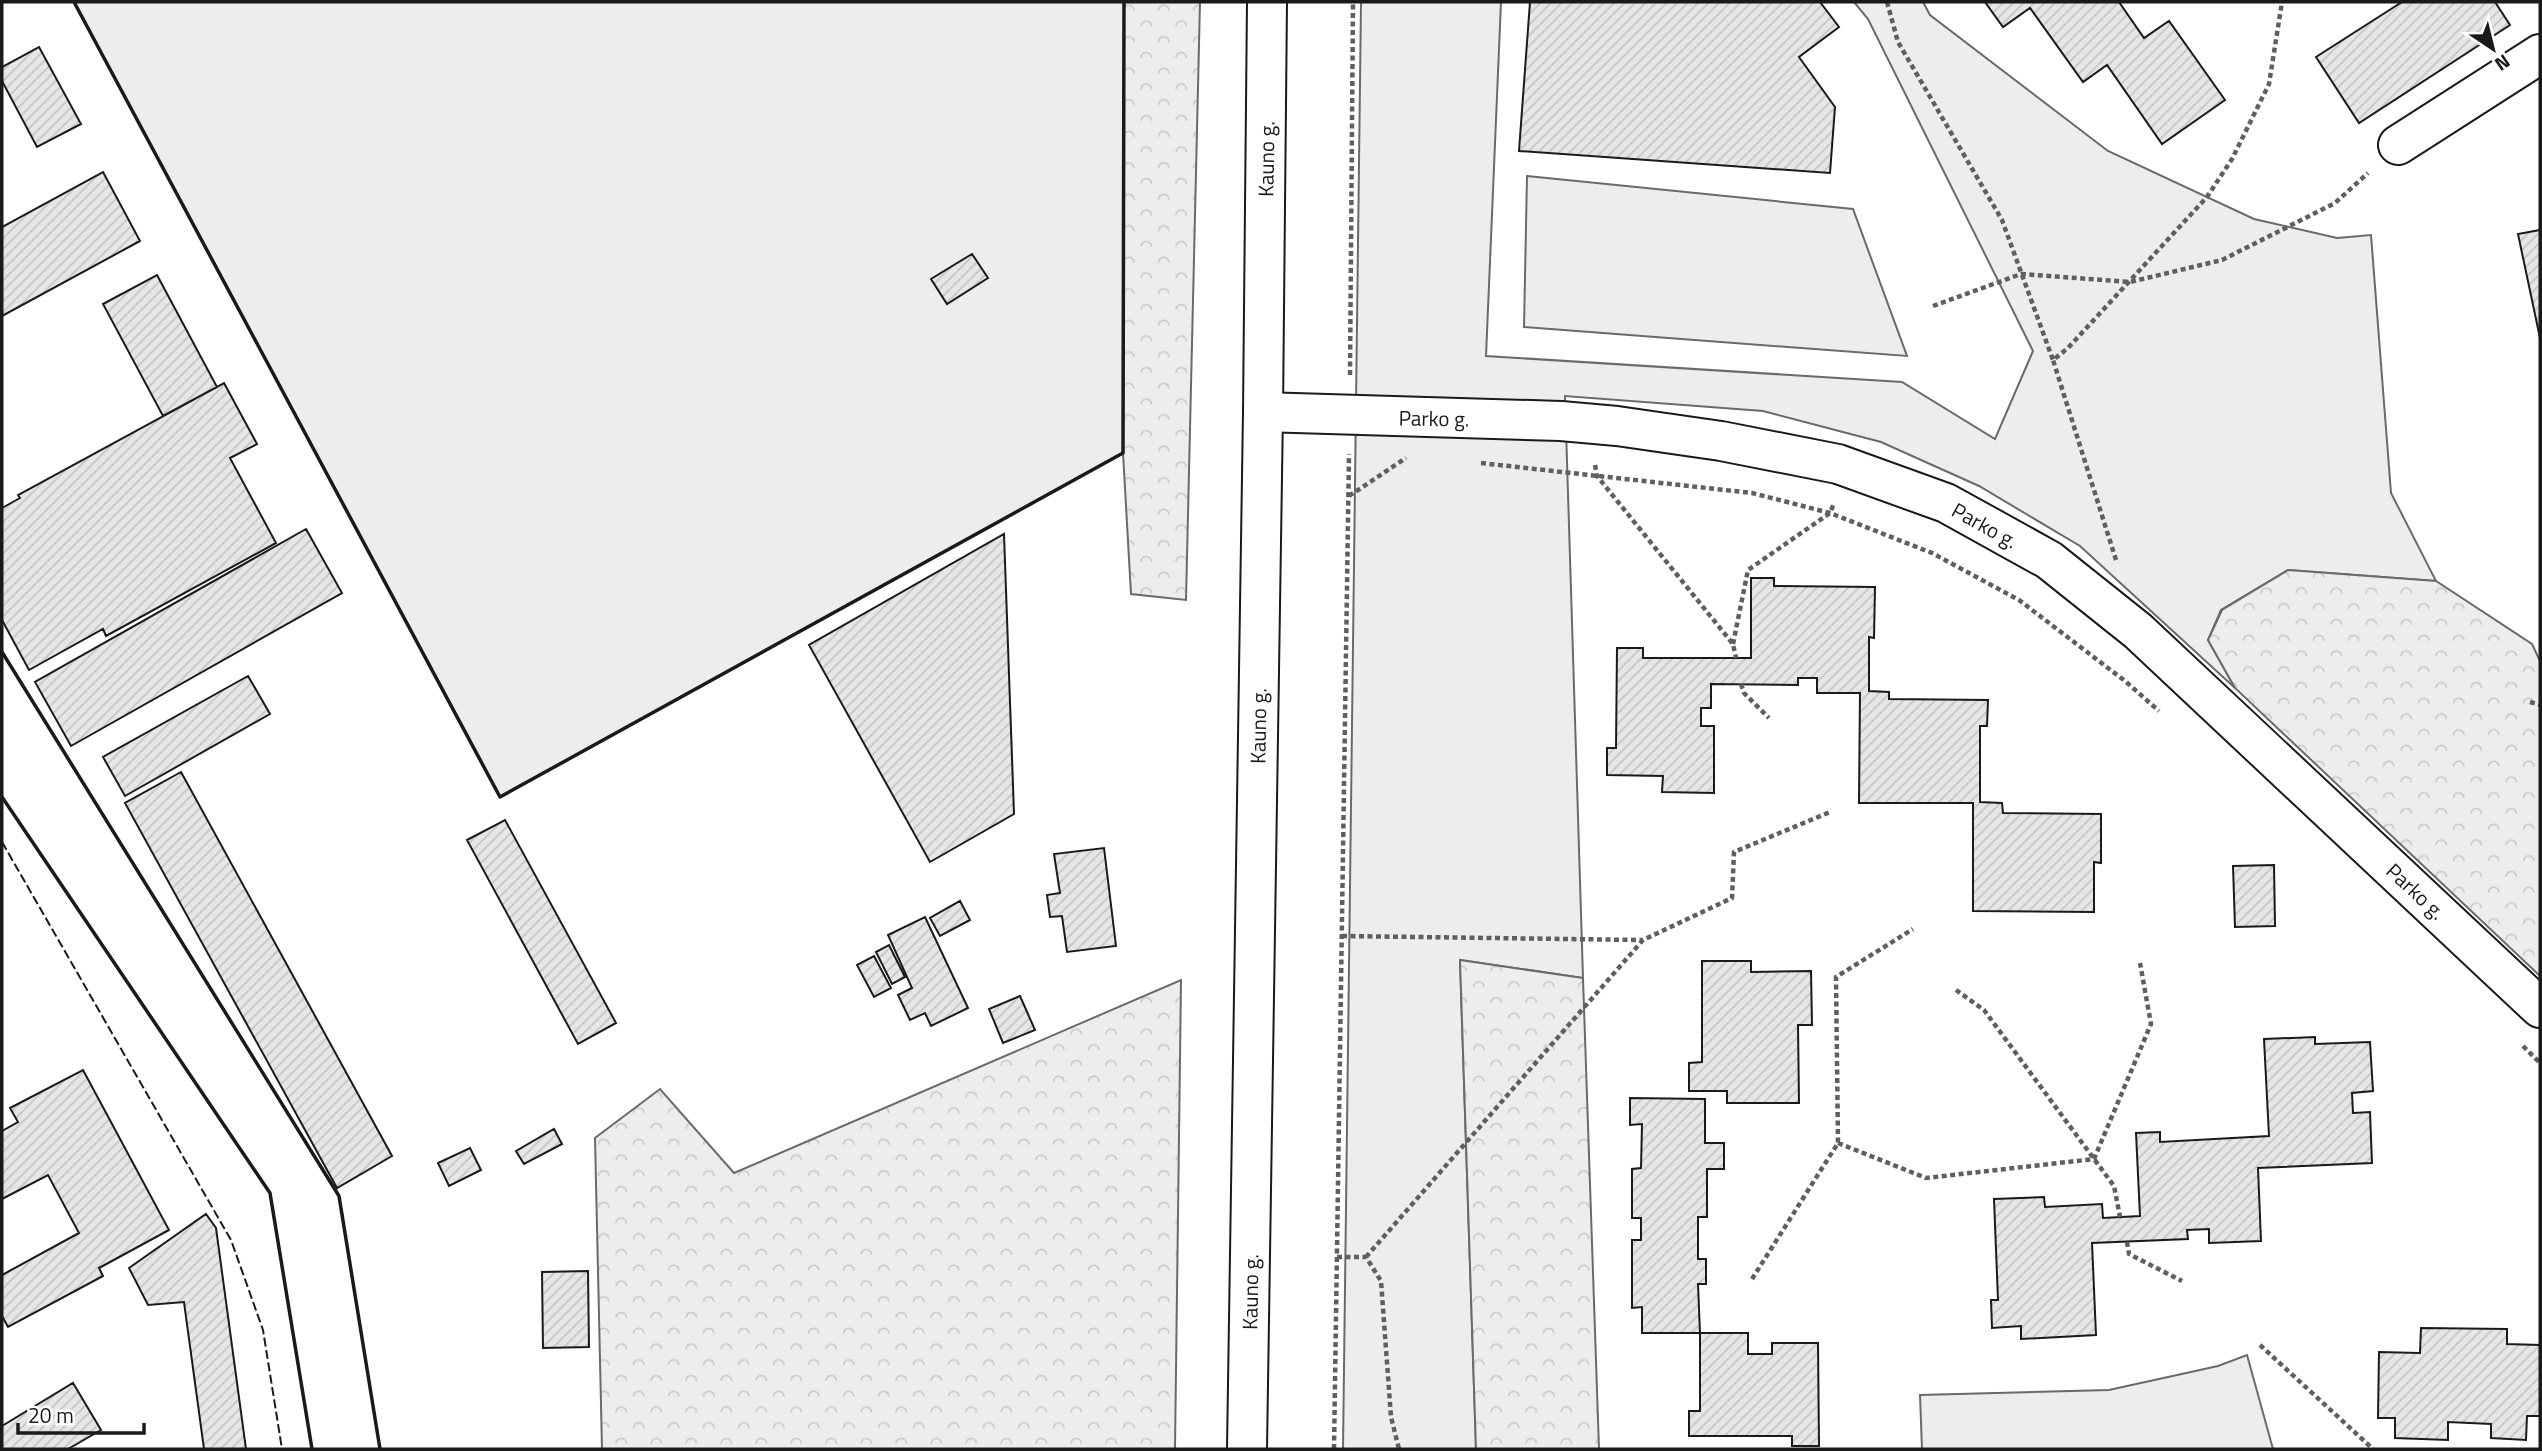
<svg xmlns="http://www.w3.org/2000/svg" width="2542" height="1451" font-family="'Titillium Web',sans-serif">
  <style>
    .built { fill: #ededed; stroke: #6a6a6a; stroke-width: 2 }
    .forest { fill: url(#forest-crowns); stroke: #6a6a6a; stroke-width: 2 }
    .building { fill: url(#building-hatch); stroke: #1a1a1a; stroke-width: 2 }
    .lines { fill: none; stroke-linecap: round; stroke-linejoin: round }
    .minor-casing { stroke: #1a1a1a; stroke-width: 42 }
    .secondary-casing { stroke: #1a1a1a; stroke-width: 42 }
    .path { stroke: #5f5f5f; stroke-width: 4.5; stroke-dasharray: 5 3.5; stroke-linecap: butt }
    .minor { stroke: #fff; stroke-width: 38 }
    .secondary { stroke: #fff; stroke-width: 38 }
    .fence { stroke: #1a1a1a; stroke-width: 2; stroke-dasharray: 9 3.5; stroke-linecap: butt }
    .wall { stroke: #1a1a1a; stroke-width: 3.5 }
    .labels { text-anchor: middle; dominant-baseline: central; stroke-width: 5; stroke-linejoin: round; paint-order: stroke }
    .street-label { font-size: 21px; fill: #1a1a1a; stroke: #fff }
  </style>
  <defs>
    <pattern id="forest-crowns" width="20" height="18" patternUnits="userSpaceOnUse" patternTransform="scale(1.75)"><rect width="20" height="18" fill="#ededed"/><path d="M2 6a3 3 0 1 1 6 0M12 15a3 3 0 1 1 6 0" fill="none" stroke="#cbcbcb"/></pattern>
    <pattern id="building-hatch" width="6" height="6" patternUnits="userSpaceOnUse" patternTransform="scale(1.75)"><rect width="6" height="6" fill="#e6e6e6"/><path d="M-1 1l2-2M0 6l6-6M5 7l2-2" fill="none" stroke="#c5c5c5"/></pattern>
  </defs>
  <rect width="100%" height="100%" fill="#fff"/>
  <path class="built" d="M 74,2 L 1124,2 L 1123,453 L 500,797 Z
    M 1361,2 L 1501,2 L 1486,356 L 1902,382 L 1995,439 L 2033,351 L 1868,19 L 1854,2 L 1923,2 L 1930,15 L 2108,151 L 2254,219 L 2337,238 L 2371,235 L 2391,493 L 2436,581 L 2288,570 L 2221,610 L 2208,640 L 2235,688 L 2080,546 L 1979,486 L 1881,442 L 1763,411 L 1565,396 L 1583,978 L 1460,960 L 1476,1449 L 1343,1449 Z
    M 1527,176 L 1853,209 L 1907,356 L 1524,327 Z
    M 2247,1355 L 2273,1449 L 1922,1449 L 1920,1395 L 2109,1390 L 2218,1366 Z"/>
  <path class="forest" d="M 1124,2 L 1200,2 L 1186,600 L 1131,594 L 1123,453 Z
    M 2288,570 L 2436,581 L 2532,644 L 2540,661 L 2540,976 L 2235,688 L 2208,640 L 2222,610 Z
    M 1460,960 L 1583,978 L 1599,1449 L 1476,1449 Z
    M 1181,980 L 1175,1449 L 602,1449 L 595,1138 L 660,1089 L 734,1173 Z"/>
  <path class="building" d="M 1530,2 L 1820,2 L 1839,27 L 1799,57 L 1835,107 L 1830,173 L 1519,151 Z
    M 1985,2 L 2119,2 L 2144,38 L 2169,21 L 2225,100 L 2162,144 L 2107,65 L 2083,82 L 2030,8 L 2003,27 Z
    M 2402,2 L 2495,2 L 2510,25 L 2359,123 L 2316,57 Z
    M 39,47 L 81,124 L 37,147 L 2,81 L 2,67 Z
    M 103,172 L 140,241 L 2,316 L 2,227 Z
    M 2540,230 L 2540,338 L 2518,234 Z
    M 972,254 L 988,278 L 947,304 L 931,279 Z
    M 157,275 L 217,387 L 163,416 L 103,304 Z
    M 224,383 L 257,444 L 230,458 L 276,543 L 106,636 L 103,629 L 29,670 L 2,620 L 2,508 L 20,498 L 18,495 Z
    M 306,529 L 342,593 L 71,746 L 35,682 Z
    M 1004,534 L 1014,814 L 930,862 L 809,645 Z
    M 1751,578 L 1774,578 L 1774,586 L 1875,587 L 1874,638 L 1869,637 L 1869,691 L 1889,692 L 1889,699 L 1988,700 L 1987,726 L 1980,726 L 1980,802 L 2002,803 L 2003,813 L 2101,814 L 2101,863 L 2094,862 L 2094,912 L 1973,911 L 1973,803 L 1859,803 L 1860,693 L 1817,693 L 1817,678 L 1798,678 L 1798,685 L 1711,684 L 1711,708 L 1701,708 L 1701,726 L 1714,726 L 1714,793 L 1662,792 L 1663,776 L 1607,775 L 1607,748 L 1616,748 L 1617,648 L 1643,648 L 1643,658 L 1751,658 Z
    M 248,676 L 270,714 L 125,796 L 103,757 Z
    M 181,772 L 392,1156 L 337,1188 L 125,803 Z
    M 505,820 L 616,1023 L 578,1044 L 467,840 Z
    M 1104,848 L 1116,946 L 1067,952 L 1062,916 L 1050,917 L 1047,895 L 1060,893 L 1054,854 Z
    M 2274,865 L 2275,926 L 2235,927 L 2233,866 Z
    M 960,901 L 970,920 L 940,936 L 930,918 Z
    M 925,917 L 968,1008 L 931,1026 L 925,1013 L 910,1020 L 898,995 L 912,988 L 888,935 Z
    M 889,945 L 905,977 L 892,984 L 876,952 Z
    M 874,956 L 891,988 L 874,997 L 857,965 Z
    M 1702,961 L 1751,961 L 1751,972 L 1811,971 L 1812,1025 L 1798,1025 L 1799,1103 L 1727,1103 L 1727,1091 L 1689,1091 L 1689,1063 L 1702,1062 Z
    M 1020,996 L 1035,1030 L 1003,1043 L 989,1009 Z
    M 2315,1037 L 2315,1044 L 2370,1042 L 2373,1091 L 2352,1093 L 2353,1113 L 2370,1112 L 2372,1163 L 2258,1168 L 2261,1241 L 2209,1243 L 2209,1229 L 2187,1230 L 2188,1239 L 2092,1243 L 2096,1335 L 2021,1339 L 2021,1326 L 1992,1328 L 1991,1300 L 1998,1300 L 1994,1199 L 2044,1197 L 2045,1207 L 2102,1204 L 2103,1218 L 2140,1216 L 2136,1133 L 2160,1132 L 2160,1142 L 2269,1136 L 2264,1039 Z
    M 83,1070 L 169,1230 L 99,1268 L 103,1276 L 8,1327 L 2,1316 L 2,1275 L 79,1233 L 48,1175 L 2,1199 L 2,1131 L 18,1122 L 10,1108 Z
    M 1630,1098 L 1705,1099 L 1705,1143 L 1724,1143 L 1724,1169 L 1707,1169 L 1707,1217 L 1698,1217 L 1698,1259 L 1706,1259 L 1706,1284 L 1698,1284 L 1700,1333 L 1642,1333 L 1642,1307 L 1632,1308 L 1632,1240 L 1641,1240 L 1641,1218 L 1632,1218 L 1632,1169 L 1641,1168 L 1642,1124 L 1630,1125 Z
    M 554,1129 L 562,1144 L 524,1164 L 516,1151 Z
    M 470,1148 L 481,1170 L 449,1186 L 438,1163 Z
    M 206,1214 L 216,1228 L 246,1449 L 204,1449 L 184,1302 L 148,1305 L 129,1268 Z
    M 588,1271 L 589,1347 L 543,1348 L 542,1272 Z
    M 2421,1328 L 2507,1329 L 2507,1344 L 2540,1345 L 2540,1416 L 2527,1416 L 2526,1440 L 2491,1438 L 2491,1424 L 2448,1422 L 2448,1440 L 2395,1438 L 2395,1418 L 2378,1418 L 2379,1352 L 2420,1353 Z
    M 1700,1333 L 1748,1333 L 1748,1354 L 1772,1354 L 1772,1343 L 1818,1343 L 1819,1446 L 1792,1446 L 1792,1436 L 1689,1436 L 1689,1411 L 1700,1411 Z
    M 73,1383 L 101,1430 L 68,1449 L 2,1449 L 2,1426 Z"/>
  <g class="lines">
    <defs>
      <path id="minor" d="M 2398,145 L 2540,54
        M 1263,412 L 1561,421 L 1617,426 L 1721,441 L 1838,464 L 1946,503 L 2049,560 L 2138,631 L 2540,1008"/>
      <path id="secondary" d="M 1247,1449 L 1263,412 L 1267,2"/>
    </defs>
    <use href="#minor" class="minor-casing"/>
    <use href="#secondary" class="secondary-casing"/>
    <path class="path" d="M 1887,2 L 1898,42 L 2002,220 L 2053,360
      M 1933,306 L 2021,274 L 2130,282 L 2222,260 L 2335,203 L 2368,173
      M 1350,375 L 1353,2
      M 1481,463 L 1752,493 L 1830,513 L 1932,553 L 2019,600 L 2125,681 L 2159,711
      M 1595,465 L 1597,476 L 1733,644 L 1736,658
      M 1349,496 L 1406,458
      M 2116,560 L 2053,360 L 2068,348 L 2207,197 L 2232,159 L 2269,84 L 2282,2
      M 1733,644 L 1748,570 L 1830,513 L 1834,503
      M 1741,684 L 1744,693 L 1769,718
      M 2530,702 L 2540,705
      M 1342,936 L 1642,940
      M 1956,990 L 1984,1010 L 2114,1186 L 2120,1217
      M 2523,1046 L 2540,1063
      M 1838,1143 L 1926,1178 L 2094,1159 L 2151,1024 L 2140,963
      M 2127,1242 L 2129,1254 L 2182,1281
      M 1337,1257 L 1366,1257 L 1381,1281 L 1391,1417 L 1399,1449
      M 1366,1257 L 1643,940 L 1732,898 L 1734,852 L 1830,812
      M 1752,1279 L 1838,1143 L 1836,977 L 1913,929
      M 2260,1345 L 2373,1449
      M 1334,1449 L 1349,454"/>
    <use href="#minor" class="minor"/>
    <use href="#secondary" class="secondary"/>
    <path class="fence" d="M 2,842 L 231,1240 L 263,1330 L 282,1449"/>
    <path class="wall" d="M 74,2 L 500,797 L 1123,453 L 1124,2
      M 2,652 L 339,1196 L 380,1449
      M 2,797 L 270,1193 L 312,1449"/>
  </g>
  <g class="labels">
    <g class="street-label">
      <text transform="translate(1266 159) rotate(-89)">Kauno g.</text>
      <text transform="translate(1434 418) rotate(1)">Parko g.</text>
      <text transform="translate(1985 525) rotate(29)">Parko g.</text>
      <text transform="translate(1258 726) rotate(-89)">Kauno g.</text>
      <text transform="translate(2416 891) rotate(43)">Parko g.</text>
      <text transform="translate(1250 1292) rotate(-89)">Kauno g.</text>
    </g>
  </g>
  <rect width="2542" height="1451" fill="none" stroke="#1a1a1a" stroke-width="7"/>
  <g transform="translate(2493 49) rotate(145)" stroke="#ffffff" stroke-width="5" paint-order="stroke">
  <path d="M0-5L12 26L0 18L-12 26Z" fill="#1a1a1a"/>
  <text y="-10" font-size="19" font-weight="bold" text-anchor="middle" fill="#1a1a1a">N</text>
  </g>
  <path d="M18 1423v10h126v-10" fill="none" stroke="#1a1a1a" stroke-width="3.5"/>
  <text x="28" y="1423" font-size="21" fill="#1a1a1a" stroke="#ffffff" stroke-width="5" paint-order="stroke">20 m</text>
</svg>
